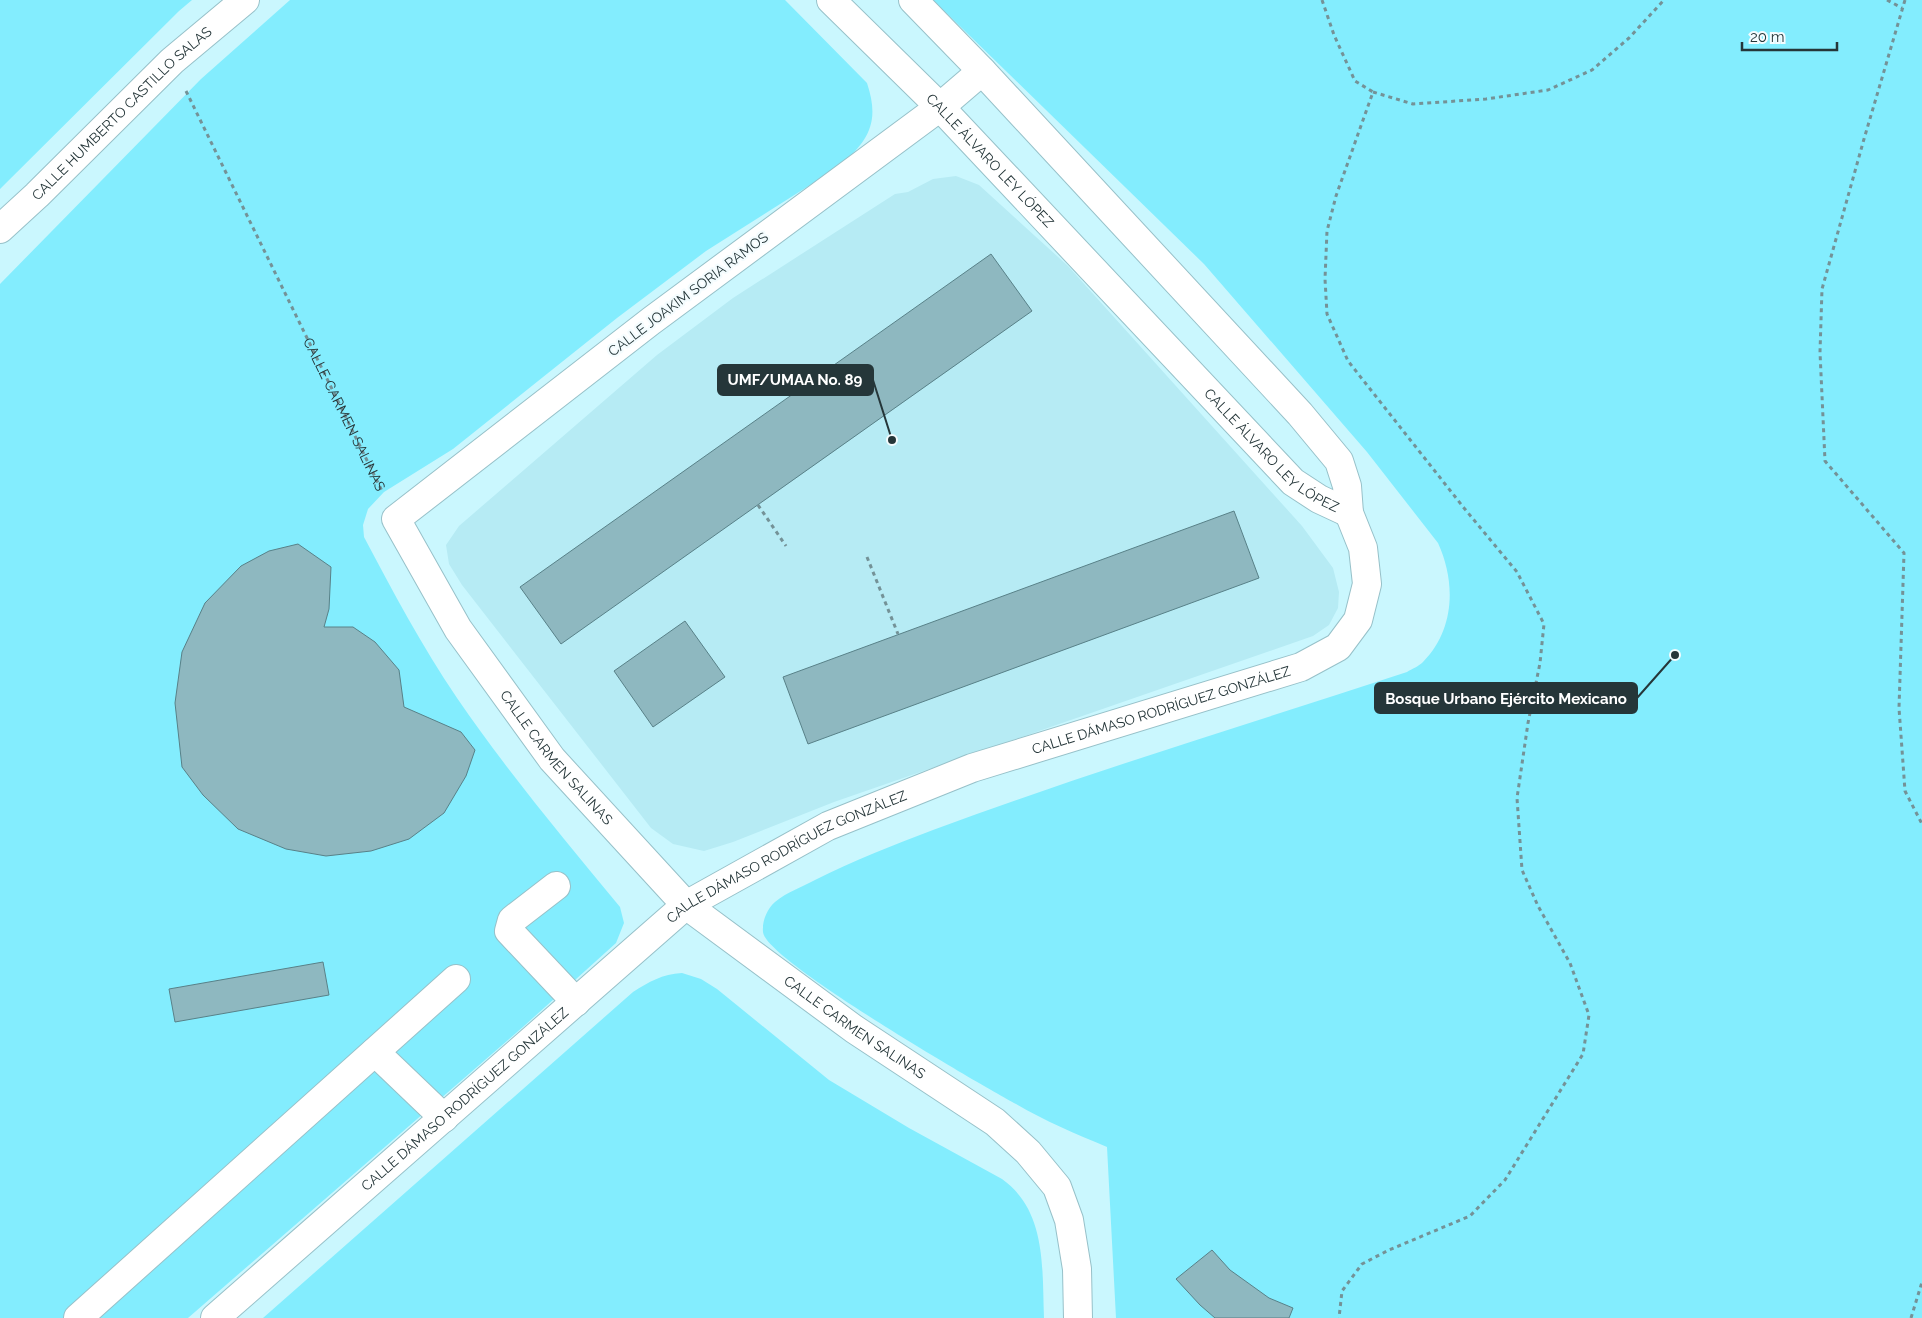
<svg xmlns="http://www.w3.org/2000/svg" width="1922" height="1318" font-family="Raleway,sans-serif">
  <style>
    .built { fill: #b6ebf4 }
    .green { fill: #83edfe }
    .building { fill: #8eb8c0; stroke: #588188 }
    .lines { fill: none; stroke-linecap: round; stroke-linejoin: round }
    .minor-casing { stroke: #97c1c9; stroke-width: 30 }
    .path { stroke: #749297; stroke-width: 3; stroke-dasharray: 4 4; stroke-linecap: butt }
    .minor { stroke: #fff; stroke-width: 28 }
    .labels { text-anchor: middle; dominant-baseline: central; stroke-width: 4.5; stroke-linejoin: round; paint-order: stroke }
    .street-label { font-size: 14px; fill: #253639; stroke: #f4fcfe }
    .leader { fill: none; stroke: #253639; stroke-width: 2 }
    .callout-dot { fill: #253639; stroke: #f4fcfe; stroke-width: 2 }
    .callout { fill: #253639; stroke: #253639; stroke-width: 2 }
    .callout-label { font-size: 15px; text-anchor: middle; font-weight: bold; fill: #fff }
  </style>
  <rect width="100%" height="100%" fill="#caf7fe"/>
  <path class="built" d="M 956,176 L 979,185 L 1068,266 L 1302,526 L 1333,568 L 1339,592 L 1338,608 L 1329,625 L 1313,636 L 834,802 L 733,842 L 704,851 L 673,844 L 651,828 L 462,585 L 449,564 L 446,545 L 459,526 L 657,355 L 733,298 L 895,194 L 908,192 L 933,179 Z"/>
  <path class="green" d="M 0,0 L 192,0 L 179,11 L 0,189 Z
    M 290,0 L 785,0 L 867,83 C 880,122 869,140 840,166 L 706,251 L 617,318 L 453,449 L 384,492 L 368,509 L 363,525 L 364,537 C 393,592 422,646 457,698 C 507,771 564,839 620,907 L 624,923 L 616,943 L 524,1026 L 188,1318 L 0,1318 L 0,284 L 201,79 Z
    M 933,0 L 1922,0 L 1922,1318 L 1116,1318 L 1107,1147 C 1076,1134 1045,1121 1016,1104 C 981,1085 765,960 763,932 C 762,921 767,909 775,902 C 787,892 802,887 815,880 C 853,861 893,845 933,830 C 1089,772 1249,724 1407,672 C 1412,669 1419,666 1423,662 C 1455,630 1456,582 1438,543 L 1367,452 L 1204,264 Z
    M 682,973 L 701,979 L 717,989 L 829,1080 L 909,1128 L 1002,1179 C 1047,1211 1042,1269 1044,1318 L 263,1318 L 633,992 C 649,982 662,974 682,973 Z"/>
  <path class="building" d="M 991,254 L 1032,311 L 561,644 L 520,587 Z
    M 1234,511 L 1259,578 L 808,744 L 783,677 Z
    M 298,544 L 331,567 L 329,609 L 324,627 L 353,627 L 375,642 L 399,670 L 404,707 L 461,732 L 475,750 L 466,776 L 444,813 L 409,839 L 371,851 L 326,856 L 286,849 L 238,829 L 203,795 L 182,767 L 175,703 L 182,652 L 205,603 L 241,566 L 269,551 Z
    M 685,621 L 725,677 L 653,727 L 614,671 Z
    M 323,962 L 329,995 L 175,1022 L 169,989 Z
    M 1212,1250 L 1230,1270 L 1269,1298 L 1293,1308 L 1289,1318 L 1215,1318 L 1200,1305 L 1176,1279 Z"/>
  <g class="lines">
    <defs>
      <g id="minor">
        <path id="s2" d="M 831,0 L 940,107 L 1293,482 L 1319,499 L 1349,513"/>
        <path id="s3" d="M 982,71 L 940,107 L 651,321 L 396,519 L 458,629 L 552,759 L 686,905 L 854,1029 L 995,1122 L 1028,1152 L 1057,1187 L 1069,1220 L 1077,1269 L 1078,1318"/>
        <path id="s4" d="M 0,229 L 37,195 L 172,61 L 245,0"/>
        <path d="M 556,886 L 512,920 L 509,931 L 576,1002"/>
        <path d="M 375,1052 L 444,1118"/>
        <path d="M 78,1318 L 456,979"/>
        <path id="s5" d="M 215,1318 L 686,905 L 828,826 L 972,768 L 1301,667 L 1338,647 L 1358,620 L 1367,584 L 1363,548 L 1349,513 L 1347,486 L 1339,461 L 1300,414 L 982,71 L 913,0"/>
      </g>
    </defs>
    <use href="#minor" class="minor-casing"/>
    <g class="path">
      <path d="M 1322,0 L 1334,35 L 1355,81 L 1373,92 L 1336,196 L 1327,231 L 1325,279 L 1327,314 L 1348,361 L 1464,508 L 1517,572 L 1544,624 L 1540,663 L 1528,723 L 1517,798 L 1522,870 L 1538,906 L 1570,963 L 1589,1015 L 1583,1054 L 1505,1180 L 1470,1216 L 1389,1250 L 1362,1264 L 1342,1291 L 1339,1318"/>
      <path d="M 1887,0 L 1902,8"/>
      <path d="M 1905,0 L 1864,139 L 1822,289 L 1820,352 L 1825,461 L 1904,553 L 1899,708 L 1905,791 L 1922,824"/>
      <path id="s1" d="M 186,91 L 382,491"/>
      <path d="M 1373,92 L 1413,104 L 1486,99 L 1548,90 L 1592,70 L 1629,38 L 1664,0"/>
      <path d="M 758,505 L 786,546"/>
      <path d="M 867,557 L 898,634"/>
      <path d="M 1911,1318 L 1922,1282"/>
    </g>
    <use href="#minor" class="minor"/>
  </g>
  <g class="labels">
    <g class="street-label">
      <text stroke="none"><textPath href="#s4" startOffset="168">CALLE HUMBERTO CASTILLO SALAS</textPath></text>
      <text stroke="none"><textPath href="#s2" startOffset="226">CALLE ÁLVARO LEY LÓPEZ</textPath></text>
      <text transform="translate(688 294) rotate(-37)">CALLE JOAKIM SORIA RAMOS</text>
      <text stroke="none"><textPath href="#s1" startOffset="360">CALLE CARMEN SALINAS</textPath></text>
      <text stroke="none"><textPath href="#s2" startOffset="631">CALLE ÁLVARO LEY LÓPEZ</textPath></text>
      <text stroke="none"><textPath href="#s5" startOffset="1142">CALLE DÁMASO RODRÍGUEZ GONZÁLEZ</textPath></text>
      <text stroke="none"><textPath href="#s3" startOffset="1026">CALLE CARMEN SALINAS</textPath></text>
      <text stroke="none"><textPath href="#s5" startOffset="738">CALLE DÁMASO RODRÍGUEZ GONZÁLEZ</textPath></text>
      <text stroke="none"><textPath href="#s3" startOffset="1431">CALLE CARMEN SALINAS</textPath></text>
      <text stroke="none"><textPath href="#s5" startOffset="332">CALLE DÁMASO RODRÍGUEZ GONZÁLEZ</textPath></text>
    </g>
  </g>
  <path class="leader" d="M892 440L873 380M1675 655L1637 698"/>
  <g class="callout-dot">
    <circle cx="892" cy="440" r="5"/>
    <circle cx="1675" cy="655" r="5"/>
  </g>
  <g class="callout">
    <rect x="718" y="365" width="155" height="30" rx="5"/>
    <rect x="1375" y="683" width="262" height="30" rx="5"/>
  </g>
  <g class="callout-label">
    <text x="795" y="385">UMF/UMAA No. 89</text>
    <text x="1506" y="704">Bosque Urbano Ejército Mexicano</text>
  </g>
  <path d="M1742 42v8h95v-8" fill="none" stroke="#253639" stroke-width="2.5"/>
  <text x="1750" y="42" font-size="15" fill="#253639" stroke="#f4fcfe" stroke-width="4" paint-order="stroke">20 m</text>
</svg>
